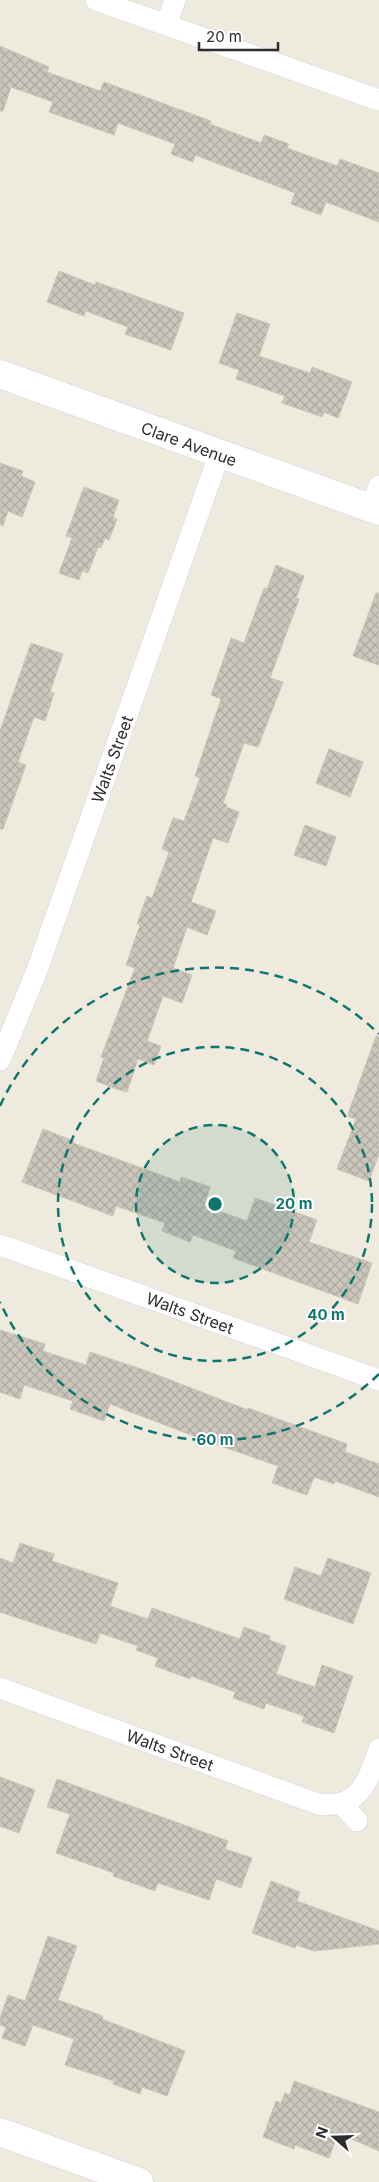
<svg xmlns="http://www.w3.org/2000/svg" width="379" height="2182" font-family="Inter,sans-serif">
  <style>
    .building { fill: url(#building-cross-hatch); stroke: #cac6b6 }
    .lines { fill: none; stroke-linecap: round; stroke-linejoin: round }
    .street-casing { stroke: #d2d2e5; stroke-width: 22 }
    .secondary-casing { stroke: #d2d2e5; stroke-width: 29 }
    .street { stroke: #fff; stroke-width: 21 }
    .secondary { stroke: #fff; stroke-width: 28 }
    .ring { fill: none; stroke: #0f766e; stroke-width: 2.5; stroke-dasharray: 9 6 }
    .labels { text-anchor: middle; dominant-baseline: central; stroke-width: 4; stroke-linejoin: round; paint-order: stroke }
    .street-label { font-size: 16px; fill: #2c2c2c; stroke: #fff }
    .centre { fill: #0f766e; stroke: #fff; stroke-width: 2.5 }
    .ring-label { font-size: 15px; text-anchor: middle; font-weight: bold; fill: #0f766e; stroke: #fff; stroke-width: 4; stroke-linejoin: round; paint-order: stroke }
  </style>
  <defs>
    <pattern id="building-cross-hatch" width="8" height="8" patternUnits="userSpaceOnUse" patternTransform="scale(1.25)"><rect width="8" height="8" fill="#cac6bc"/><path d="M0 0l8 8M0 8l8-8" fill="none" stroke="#aeaaa2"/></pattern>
  </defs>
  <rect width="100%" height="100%" fill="#eeeadd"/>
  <path class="building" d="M 0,46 L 49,67 L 47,72 L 100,91 L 104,82 L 211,121 L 210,124 L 261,143 L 264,135 L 289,144 L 287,148 L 337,166 L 340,159 L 379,173 L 379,222 L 326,202 L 321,215 L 291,204 L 295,193 L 195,155 L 193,162 L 171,154 L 175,144 L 118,123 L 114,135 L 49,112 L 53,102 L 11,87 L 3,111 L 0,111 Z
    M 59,271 L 95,285 L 96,282 L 184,313 L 171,350 L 125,334 L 128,327 L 86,311 L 84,316 L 47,302 Z
    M 237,313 L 270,324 L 259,356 L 310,373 L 312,367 L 352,382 L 338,418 L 324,412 L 322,417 L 282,403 L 285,396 L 236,379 L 239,370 L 219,363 Z
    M 0,463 L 23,471 L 21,476 L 35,482 L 22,517 L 8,511 L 3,526 L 0,525 Z
    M 84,487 L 119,500 L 113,517 L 117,519 L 109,540 L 105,538 L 101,548 L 98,547 L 88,573 L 82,571 L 79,580 L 59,573 L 72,538 L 66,536 Z
    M 276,565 L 304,576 L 296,598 L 299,599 L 270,678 L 283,682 L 258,747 L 244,743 L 223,803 L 227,805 L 226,807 L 239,812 L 228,843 L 213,838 L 191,902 L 216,911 L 207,935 L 187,927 L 173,968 L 192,975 L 182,1003 L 163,996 L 147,1041 L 161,1046 L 154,1065 L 138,1059 L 127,1092 L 116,1089 L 96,1081 L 104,1058 L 101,1057 L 135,968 L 126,965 L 140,925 L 137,924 L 147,896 L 152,898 L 169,852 L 162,849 L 173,818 L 184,821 L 200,778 L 195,776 L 221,699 L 211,695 L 231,638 L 244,643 L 264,588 L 267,589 Z
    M 376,593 L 379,593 L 379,665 L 353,656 Z
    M 31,643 L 63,654 L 50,692 L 54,693 L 45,721 L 34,717 L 18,762 L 26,765 L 3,829 L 0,829 L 0,731 Z
    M 329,749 L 363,762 L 350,797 L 316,783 Z
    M 305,825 L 336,837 L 326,866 L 294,855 Z
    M 376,1036 L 379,1037 L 379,1154 L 369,1181 L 337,1169 L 356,1119 L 349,1117 L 348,1114 Z
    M 43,1129 L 74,1141 L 73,1143 L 180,1182 L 181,1177 L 210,1187 L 204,1206 L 247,1221 L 255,1198 L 317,1220 L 309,1242 L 372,1263 L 358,1304 L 233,1258 L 236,1251 L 193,1235 L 190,1242 L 162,1231 L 165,1223 L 116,1206 L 113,1216 L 22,1182 Z
    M 0,1330 L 45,1344 L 43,1351 L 86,1365 L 90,1352 L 147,1371 L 248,1410 L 248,1408 L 347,1444 L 345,1452 L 379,1464 L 379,1497 L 335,1481 L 334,1484 L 314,1477 L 307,1495 L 272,1483 L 278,1466 L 212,1443 L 110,1404 L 104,1421 L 70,1409 L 73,1401 L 24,1385 L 20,1399 L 0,1392 Z
    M 20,1543 L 54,1554 L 52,1561 L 118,1583 L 110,1606 L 148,1619 L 152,1608 L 240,1639 L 244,1627 L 270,1636 L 269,1640 L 286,1646 L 276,1674 L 315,1687 L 322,1665 L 353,1676 L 334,1733 L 302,1722 L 304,1716 L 266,1703 L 264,1709 L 233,1698 L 235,1692 L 191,1676 L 190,1679 L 155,1666 L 158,1658 L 136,1650 L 138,1646 L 100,1633 L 96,1644 L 0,1612 L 0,1558 L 13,1563 Z
    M 328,1558 L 371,1573 L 353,1624 L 284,1599 L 295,1567 L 321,1576 Z
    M 0,1777 L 35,1790 L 19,1833 L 0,1826 Z
    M 57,1779 L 228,1841 L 225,1849 L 252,1858 L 241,1888 L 216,1879 L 209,1900 L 158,1883 L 155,1891 L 113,1876 L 114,1873 L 56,1853 L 70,1814 L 47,1807 Z
    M 271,1881 L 300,1892 L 297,1901 L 379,1931 L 379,1944 L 314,1951 L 296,1945 L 295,1948 L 252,1933 Z
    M 48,1936 L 77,1946 L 58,2000 L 103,2016 L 102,2019 L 185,2051 L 167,2096 L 142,2087 L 140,2094 L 113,2084 L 114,2081 L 65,2065 L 74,2039 L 33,2025 L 25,2046 L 2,2038 L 6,2027 L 0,2025 L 0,2018 L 8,1995 L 25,2001 Z
    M 294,2081 L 379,2112 L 379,2151 L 338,2133 L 329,2158 L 295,2145 L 294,2149 L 263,2137 L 276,2101 L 281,2103 L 285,2093 L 290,2095 Z"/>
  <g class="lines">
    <defs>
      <path id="street" d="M 96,0 L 379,100
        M 166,25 L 175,0
        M 371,508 L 379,486
        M 0,1060 L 36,973 L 219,455
        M 0,1245 L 379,1380
        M 0,1688 L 318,1804 C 360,1809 367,1783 379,1749
        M 341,1803 L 357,1821"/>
      <path id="secondary" d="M 0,374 L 379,511
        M 0,2132 L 139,2182"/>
    </defs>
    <use href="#street" class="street-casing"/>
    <use href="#secondary" class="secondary-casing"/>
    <use href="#street" class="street"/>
    <use href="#secondary" class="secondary"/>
  </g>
  <circle cx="215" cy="1204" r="79" fill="#0f766e" fill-opacity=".12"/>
  <g class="ring">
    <circle cx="215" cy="1204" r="79"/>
    <circle cx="215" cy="1204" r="157"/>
    <path d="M379 1374A236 236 0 0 1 0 1302M0 1106A236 236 0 0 1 379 1034"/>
  </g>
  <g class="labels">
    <g class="street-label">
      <text transform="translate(189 444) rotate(20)">Clare Avenue</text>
      <text transform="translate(112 759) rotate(-70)">Walts Street</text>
      <text transform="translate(190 1313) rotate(20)">Walts Street</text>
      <text transform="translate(170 1750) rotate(20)">Walts Street</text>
    </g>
  </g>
  <circle cx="215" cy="1204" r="8" class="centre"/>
  <g class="ring-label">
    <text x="294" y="1209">20 m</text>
    <text x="326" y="1320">40 m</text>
    <text x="215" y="1445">60 m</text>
  </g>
  <g transform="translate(334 2137) rotate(290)" stroke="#ffffff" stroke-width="4" paint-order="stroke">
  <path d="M0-4L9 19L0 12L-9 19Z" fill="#2c2c2c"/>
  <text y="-8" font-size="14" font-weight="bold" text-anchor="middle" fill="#2c2c2c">N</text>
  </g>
  <path d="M199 42v8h79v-8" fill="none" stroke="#2c2c2c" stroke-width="2.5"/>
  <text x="206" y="42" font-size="15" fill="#2c2c2c" stroke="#ffffff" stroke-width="4" paint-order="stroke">20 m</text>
</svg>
